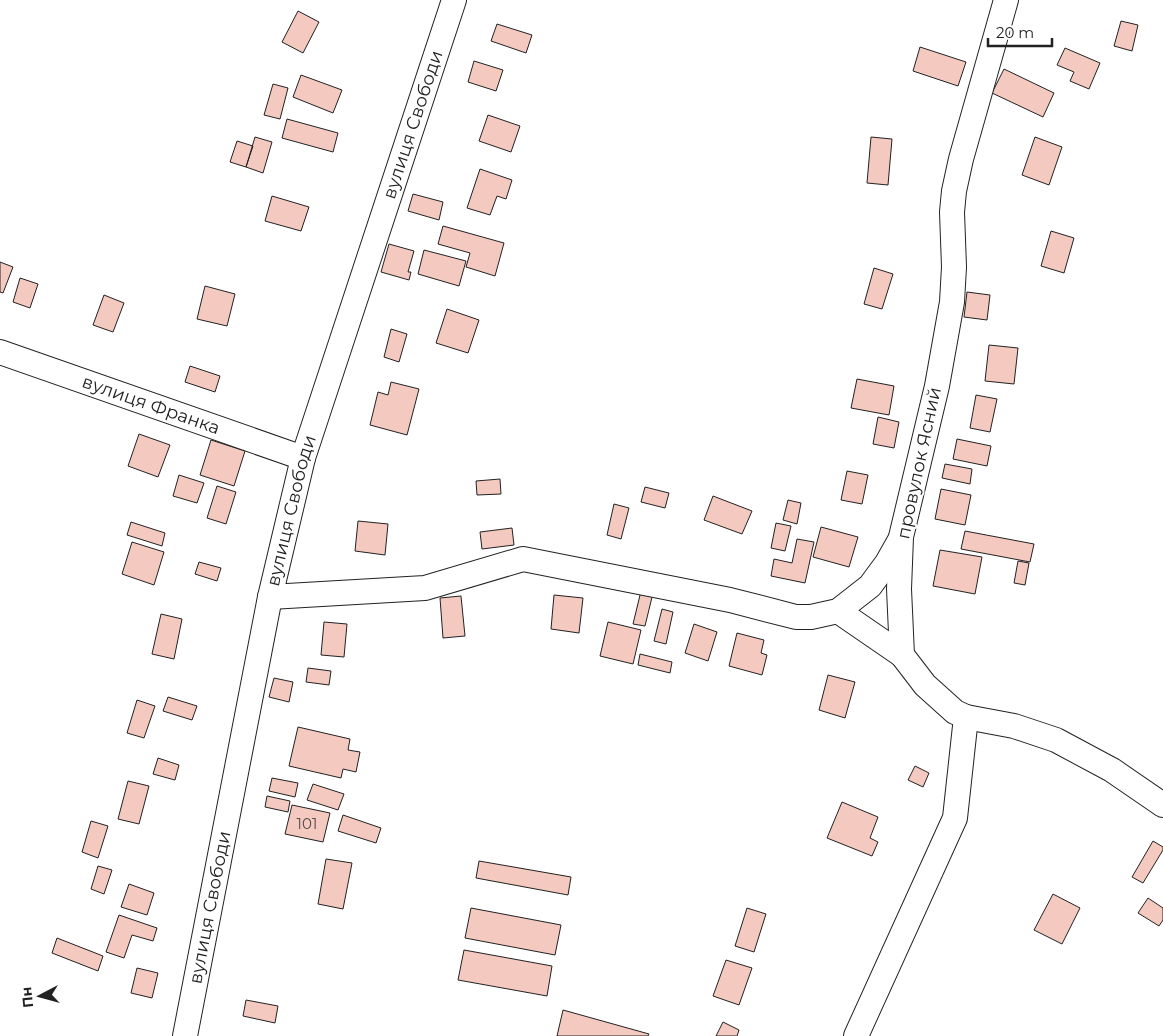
<svg xmlns="http://www.w3.org/2000/svg" width="1163" height="1036" font-family="Montserrat,sans-serif">
  <style>
    .building { fill: #f3c9c0; stroke: #222 }
    .lines { fill: none; stroke-linecap: round; stroke-linejoin: round }
    .minor-casing { stroke: #222; stroke-width: 26 }
    .minor { stroke: #fff; stroke-width: 24 }
    .labels { text-anchor: middle; dominant-baseline: central; stroke-width: 4; stroke-linejoin: round; paint-order: stroke }
    .number-label { font-size: 15px; fill: #564c4a }
    .street-label { font-size: 18px; fill: #222; stroke: #fff }
  </style>
  <rect width="100%" height="100%" fill="#fff"/>
  <path class="building" d="M 298,11 L 319,22 L 303,53 L 282,42 Z
    M 1121,21 L 1138,25 L 1132,51 L 1114,46 Z
    M 497,24 L 532,35 L 526,53 L 491,41 Z
    M 920,47 L 966,62 L 958,86 L 913,71 Z
    M 1065,48 L 1100,63 L 1089,89 L 1070,81 L 1074,72 L 1057,65 Z
    M 474,61 L 503,70 L 496,91 L 468,82 Z
    M 1004,69 L 1054,93 L 1043,117 L 992,93 Z
    M 301,75 L 342,90 L 333,113 L 293,97 Z
    M 273,84 L 288,88 L 280,119 L 264,115 Z
    M 488,115 L 520,126 L 511,152 L 479,141 Z
    M 287,119 L 338,133 L 333,152 L 282,138 Z
    M 255,137 L 272,142 L 263,173 L 246,167 Z
    M 871,137 L 892,139 L 888,185 L 867,183 Z
    M 1035,137 L 1062,147 L 1049,185 L 1022,175 Z
    M 237,141 L 253,146 L 246,167 L 230,162 Z
    M 480,169 L 512,180 L 506,199 L 497,196 L 490,215 L 467,208 Z
    M 413,194 L 443,202 L 439,220 L 408,211 Z
    M 272,196 L 309,207 L 301,231 L 265,221 Z
    M 443,226 L 504,243 L 495,276 L 466,267 L 470,253 L 438,244 Z
    M 1051,231 L 1074,238 L 1064,273 L 1041,266 Z
    M 389,244 L 414,251 L 408,272 L 411,272 L 409,280 L 381,272 Z
    M 424,250 L 466,261 L 459,286 L 418,274 Z
    M 0,262 L 13,267 L 3,293 L 0,292 Z
    M 874,268 L 893,274 L 882,309 L 864,304 Z
    M 20,278 L 38,284 L 30,308 L 13,302 Z
    M 205,286 L 235,294 L 227,326 L 197,319 Z
    M 967,292 L 990,295 L 987,320 L 964,317 Z
    M 104,295 L 124,303 L 113,332 L 93,325 Z
    M 447,309 L 479,320 L 468,353 L 436,343 Z
    M 391,329 L 407,334 L 399,362 L 384,357 Z
    M 989,345 L 1018,348 L 1014,384 L 985,381 Z
    M 190,366 L 220,376 L 215,392 L 185,382 Z
    M 857,379 L 894,386 L 889,415 L 851,408 Z
    M 391,382 L 419,389 L 407,435 L 370,425 L 378,392 L 388,395 Z
    M 976,395 L 997,399 L 990,432 L 970,428 Z
    M 878,417 L 899,422 L 894,448 L 873,444 Z
    M 139,434 L 170,445 L 158,477 L 128,466 Z
    M 957,439 L 991,446 L 987,466 L 953,459 Z
    M 211,440 L 245,451 L 234,486 L 200,475 Z
    M 945,464 L 972,469 L 970,484 L 942,478 Z
    M 847,471 L 868,475 L 862,504 L 841,500 Z
    M 179,475 L 204,483 L 197,503 L 173,496 Z
    M 500,479 L 501,494 L 477,495 L 476,481 Z
    M 217,486 L 236,492 L 226,524 L 207,518 Z
    M 645,487 L 669,493 L 665,508 L 641,502 Z
    M 941,489 L 971,495 L 965,525 L 935,519 Z
    M 713,496 L 752,511 L 742,534 L 704,520 Z
    M 788,500 L 801,503 L 797,524 L 783,520 Z
    M 614,504 L 629,508 L 621,539 L 607,535 Z
    M 358,521 L 388,524 L 385,555 L 355,551 Z
    M 131,522 L 165,533 L 162,546 L 127,535 Z
    M 776,523 L 791,526 L 785,551 L 771,548 Z
    M 821,527 L 858,537 L 849,567 L 813,557 Z
    M 512,528 L 514,545 L 482,549 L 480,532 Z
    M 965,531 L 1034,544 L 1030,562 L 961,549 Z
    M 797,539 L 814,542 L 805,583 L 771,576 L 774,559 L 792,563 Z
    M 132,542 L 164,552 L 154,585 L 122,574 Z
    M 940,550 L 982,557 L 975,594 L 933,586 Z
    M 1018,561 L 1029,563 L 1025,585 L 1014,583 Z
    M 199,562 L 221,568 L 217,581 L 195,574 Z
    M 641,591 L 653,593 L 645,626 L 633,624 Z
    M 554,595 L 583,598 L 579,633 L 551,629 Z
    M 461,596 L 465,636 L 443,638 L 440,598 Z
    M 662,609 L 673,612 L 666,644 L 654,641 Z
    M 161,614 L 182,619 L 174,659 L 152,654 Z
    M 324,622 L 347,624 L 344,657 L 321,655 Z
    M 608,622 L 641,630 L 633,664 L 600,656 Z
    M 694,624 L 717,632 L 708,661 L 685,653 Z
    M 737,633 L 764,640 L 761,653 L 767,655 L 762,675 L 729,666 Z
    M 640,654 L 672,662 L 670,673 L 638,665 Z
    M 308,668 L 331,671 L 329,685 L 306,682 Z
    M 828,675 L 855,682 L 845,718 L 819,710 Z
    M 274,678 L 293,682 L 289,702 L 269,697 Z
    M 168,697 L 197,706 L 192,720 L 163,711 Z
    M 137,700 L 155,706 L 144,738 L 127,733 Z
    M 298,727 L 350,739 L 348,750 L 360,752 L 356,772 L 343,769 L 341,778 L 289,766 Z
    M 158,758 L 179,765 L 175,780 L 153,774 Z
    M 915,766 L 929,773 L 923,787 L 908,780 Z
    M 272,778 L 298,783 L 295,797 L 269,791 Z
    M 128,781 L 149,786 L 139,824 L 118,819 Z
    M 313,784 L 344,794 L 338,810 L 307,800 Z
    M 267,796 L 290,801 L 288,812 L 265,807 Z
    M 842,802 L 878,817 L 870,838 L 878,842 L 872,856 L 827,838 Z
    M 292,805 L 330,813 L 323,842 L 285,834 Z
    M 343,815 L 381,828 L 376,843 L 338,831 Z
    M 91,821 L 108,826 L 98,858 L 82,852 Z
    M 1153,841 L 1163,847 L 1163,850 L 1143,883 L 1132,877 Z
    M 326,859 L 352,863 L 343,909 L 318,904 Z
    M 479,861 L 571,877 L 568,895 L 476,878 Z
    M 98,866 L 112,870 L 104,894 L 91,889 Z
    M 129,884 L 154,893 L 147,915 L 121,907 Z
    M 1053,894 L 1080,908 L 1062,944 L 1034,930 Z
    M 1148,898 L 1163,908 L 1163,920 L 1159,926 L 1138,913 Z
    M 471,908 L 561,925 L 555,955 L 465,938 Z
    M 747,908 L 766,914 L 754,952 L 735,946 Z
    M 119,915 L 157,928 L 153,941 L 132,935 L 124,958 L 106,952 Z
    M 57,938 L 103,956 L 98,971 L 52,953 Z
    M 464,950 L 552,966 L 547,996 L 458,980 Z
    M 726,960 L 752,968 L 739,1005 L 713,996 Z
    M 137,968 L 158,973 L 152,998 L 131,993 Z
    M 246,1000 L 278,1006 L 275,1023 L 243,1016 Z
    M 563,1010 L 649,1034 L 648,1036 L 557,1036 Z
    M 723,1022 L 739,1030 L 737,1036 L 716,1036 Z"/>
  <g class="lines">
    <defs>
      <g id="minor">
        <path d="M 1006,0 L 961,159 L 954,191 L 952,212 L 954,267 L 952,302 L 937,386 L 901,537 L 899,589 L 902,655 L 925,685 L 955,712 L 966,717 L 1014,726 L 1056,740 L 1112,770 L 1163,805"/>
        <path id="s1" d="M 0,352 L 303,458"/>
        <path d="M 270,597 L 425,588 L 523,559 L 730,600 L 796,617 L 811,617 L 838,611 L 870,586 L 887,563 L 900,540"/>
        <path d="M 838,611 L 902,655"/>
        <path id="s2" d="M 185,1036 L 270,597 L 303,458 L 454,0"/>
        <path d="M 856,1036 L 955,818 L 966,717"/>
      </g>
    </defs>
    <use href="#minor" class="minor-casing"/>
    <use href="#minor" class="minor"/>
  </g>
  <g class="labels">
    <g class="number-label">
      <text x="307" y="823">101</text>
    </g>
    <g class="street-label">
      <text stroke="none"><textPath href="#s2" startOffset="941">вулиця Свободи</textPath></text>
      <text stroke="none"><textPath href="#s1" startOffset="160">вулиця Франка</textPath></text>
      <text transform="translate(919 463) rotate(-78)">провулок Ясний</text>
      <text stroke="none"><textPath href="#s2" startOffset="536">вулиця Свободи</textPath></text>
      <text stroke="none"><textPath href="#s2" startOffset="131">вулиця Свободи</textPath></text>
    </g>
  </g>
  <g transform="translate(40 996) rotate(264)" stroke="#ffffff" stroke-width="4" paint-order="stroke">
  <path d="M0-4L9 19L0 12L-9 19Z" fill="#222222"/>
  <text y="-8" font-size="14" font-weight="bold" text-anchor="middle" fill="#222222">Пн</text>
  </g>
  <path d="M988 38v8h64v-8" fill="none" stroke="#222222" stroke-width="2.5"/>
  <text x="996" y="38" font-size="15" fill="#222222" stroke="#ffffff" stroke-width="4" paint-order="stroke">20 m</text>
</svg>
